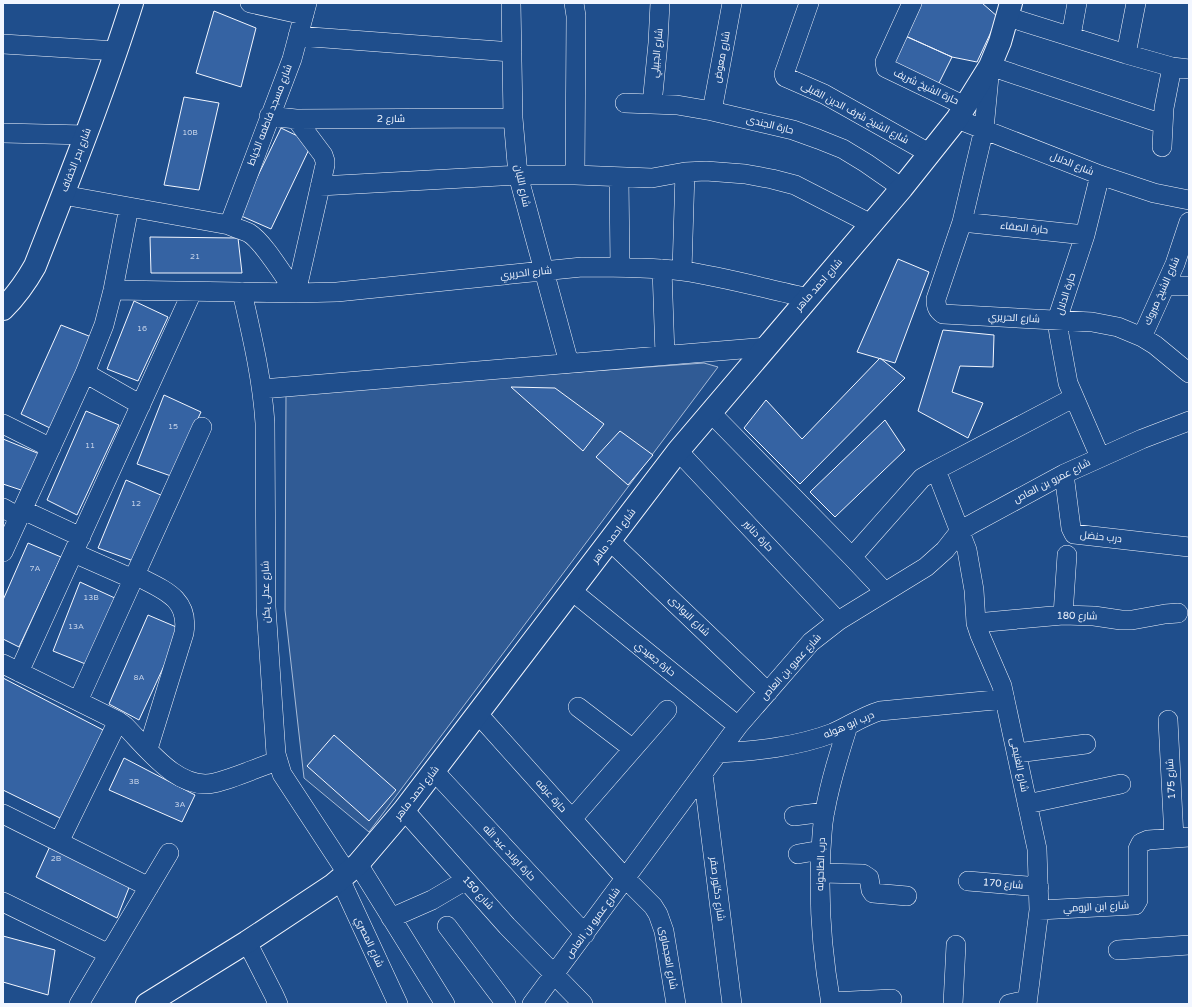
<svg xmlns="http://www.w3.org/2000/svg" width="1192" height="1007" font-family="'Varela Round',Cairo,sans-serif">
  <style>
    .green { fill: #305b95; stroke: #a8bbd7 }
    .building { fill: #3563a3; stroke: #f2f6ff }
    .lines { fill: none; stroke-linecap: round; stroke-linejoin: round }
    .street-casing { stroke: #f2f6ff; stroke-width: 20 }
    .secondary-casing { stroke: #f2f6ff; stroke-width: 24 }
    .street { stroke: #1f4e8c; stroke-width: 19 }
    .secondary { stroke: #1f4e8c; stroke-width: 22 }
    .labels { text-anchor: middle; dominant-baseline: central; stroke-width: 3; stroke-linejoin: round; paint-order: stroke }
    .number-label { font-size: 8px; fill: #c3d1e8 }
    .street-label { font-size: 10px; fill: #f2f6ff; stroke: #1f4e8c }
  </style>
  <rect width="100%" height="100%" fill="#1f4e8c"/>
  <path class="green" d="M 704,363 L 718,367 L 369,832 L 304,778 L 285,610 L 286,393 Z"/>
  <path class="building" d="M 916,3 L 982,3 L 998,17 L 977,62 L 952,57 L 901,34 Z
    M 214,11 L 256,28 L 241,87 L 196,73 Z
    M 901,34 L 952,57 L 936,89 L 888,63 Z
    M 184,97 L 219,103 L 199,190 L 164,185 Z
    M 281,128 L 312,143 L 271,229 L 239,215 Z
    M 150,237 L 238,238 L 242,273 L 151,273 Z
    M 898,259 L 929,272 L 895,363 L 857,352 Z
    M 134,301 L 168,317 L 138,381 L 107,369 Z
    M 61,325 L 94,338 L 52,429 L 21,414 Z
    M 943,330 L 994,335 L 993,367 L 960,366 L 952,392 L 983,403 L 968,438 L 918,411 Z
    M 880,358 L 905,378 L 800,484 L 744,428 L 766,400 L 802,439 Z
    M 511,387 L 555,388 L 604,424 L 583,451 Z
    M 164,395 L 201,412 L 171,476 L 137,464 Z
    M 86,411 L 119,425 L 77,515 L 47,500 Z
    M 885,420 L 905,450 L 835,517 L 810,492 Z
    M 620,431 L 653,455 L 628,485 L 596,457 Z
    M 3,439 L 42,455 L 27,492 L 3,484 Z
    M 126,480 L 163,496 L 139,563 L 98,548 Z
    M 28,543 L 61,557 L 19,647 L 3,639 L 3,600 Z
    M 80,582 L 117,599 L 88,665 L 53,651 Z
    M 148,615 L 181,629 L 139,720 L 109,704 Z
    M 3,678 L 105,731 L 62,819 L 3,790 Z
    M 334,735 L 396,790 L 369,821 L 307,766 Z
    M 124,758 L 195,795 L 182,822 L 109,790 Z
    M 51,844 L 130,885 L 117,918 L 36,877 Z
    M 3,936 L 55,950 L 48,995 L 3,982 Z"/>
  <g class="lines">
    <defs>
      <path id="street" d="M 250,3 L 304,15
        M 511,3 L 513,118 L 518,175 L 569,363
        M 574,3 L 576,16 L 575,175
        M 809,3 L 784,74 L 785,77 L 824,94 L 929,153
        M 912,3 L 885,62 L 886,68 L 965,106
        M 1008,17 L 1126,54 L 1172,67 L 1189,69
        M 298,36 L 512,52
        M 1071,36 L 1077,3
        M 3,44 L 117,51
        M 1126,54 L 1136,3
        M 625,103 L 677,105 L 712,111 L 793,130 L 818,139 L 843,149 L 866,163 L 902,188
        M 652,104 L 658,43 L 660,3
        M 712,111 L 732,3
        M 269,116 L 296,119 L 513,118
        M 957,119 L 1100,175 L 1154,193 L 1189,200
        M 1163,124 L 990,66 L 984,129 L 962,222 L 936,299 C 936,306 937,310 943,314 L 1092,322 L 1118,327 L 1142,337 L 1155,345 L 1189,373
        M 3,133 L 86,135
        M 1162,147 L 1164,108 L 1172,67
        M 1100,175 L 1085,235 L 1057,320 L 1059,334 L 1068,383 L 1100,457
        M 619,177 L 620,267
        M 320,186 L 518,175 L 575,175 L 652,178 L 685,172 L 706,171 L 745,174 L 772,179 L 795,185 L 871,224
        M 63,195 L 229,225 C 235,228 243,230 249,233 C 263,241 285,278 296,293
        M 962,222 L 1085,235
        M 229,225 L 292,59 L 307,3
        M 662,269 L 665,355
        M 682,271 L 685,172
        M 1166,286 L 1189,286
        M 113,290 L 296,293 L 337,292 L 582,267 C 616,267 649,267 683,271 C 725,277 766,289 808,298
        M 242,292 C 252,336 262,378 265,423 L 266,607 L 276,754 L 282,774 L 347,873
        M 296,293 L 325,165 L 325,161 L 323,155 L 296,119
        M 1142,337 L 1175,264 L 1189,222
        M 85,373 L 141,405
        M 262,389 L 766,347
        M 710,412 L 852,557 L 885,592
        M 3,424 L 51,448
        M 678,451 L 838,621
        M 936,470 L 967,550 L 974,590 L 976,623 L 980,635 L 1002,686 L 1037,849 L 1039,910 L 1027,1004
        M 1064,474 L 1071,528 L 1074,534 L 1189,547
        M 3,508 L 19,517
        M 23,510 L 81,537
        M 610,541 L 768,692
        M 3,552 L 85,373 L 104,325 L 113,290 L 129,207
        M 74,553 L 133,579
        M 852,557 L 922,478 L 936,470 L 1073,398
        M 135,575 C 161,589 190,597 184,633 L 148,749
        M 572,591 L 738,726
        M 1063,615 L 1067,555
        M 976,623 L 1063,615 L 1094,616 L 1121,620 L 1132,620 L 1165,614 L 1178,613
        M 3,664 L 118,721 L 125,726 C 147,748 178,791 214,783 C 235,778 256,768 277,761
        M 19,672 L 192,292
        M 78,701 L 202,427
        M 578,707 L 633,749
        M 478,714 L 625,878 L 653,906 L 658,914 L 664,931 L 676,1004
        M 1168,720 L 1174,838
        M 718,753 C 756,751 796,747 833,733 C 849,726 863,716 880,711 L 1005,699
        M 1017,753 L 1086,744
        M 434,771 L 585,934
        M 703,774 L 732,1004
        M 1027,804 L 1121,784
        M 404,810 L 507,926 L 583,1004
        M 3,814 L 149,887
        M 794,816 L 825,812
        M 572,819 L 667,710
        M 59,842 L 118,721
        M 798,854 L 821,850
        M 358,864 L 445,1004
        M 820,873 L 863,874 L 869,878 L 871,890 L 873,893 L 907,896
        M 340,879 L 398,1004
        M 968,881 L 1039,887
        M 3,902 L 109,954
        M 1039,910 L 1135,905 L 1138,900 L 1138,849 L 1141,843 L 1148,840 L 1189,837
        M 391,918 L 432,900 L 466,880
        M 447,926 L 506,1004
        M 247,942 L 274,995 L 278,1004
        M 1118,950 L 1189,945
        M 830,1002 L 892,999
        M 79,1004 L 169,853
        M 532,1004 L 738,726 L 811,642 L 838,621 L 926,567 L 945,550 L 960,531 L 970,525 L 1064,474 L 1142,439 L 1189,421
        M 831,1004 C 822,953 818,902 821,850 C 822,837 822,824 825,811 C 830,782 839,754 848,726
        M 953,1004 L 956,945
        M 1009,1004 L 1027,1000"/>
      <path id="secondary" d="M 3,309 C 16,296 26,282 35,266 C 69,179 104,92 132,3
        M 147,1004 L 247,942 L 333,885 L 358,864 L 404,810 L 678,451 L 902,188 L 957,119 L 990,66 L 1000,42 L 1011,3"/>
    </defs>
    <use href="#street" class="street-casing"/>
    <use href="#secondary" class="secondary-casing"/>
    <use href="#street" class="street"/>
    <use href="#secondary" class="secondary"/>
  </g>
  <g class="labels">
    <g class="number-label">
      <text x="190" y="132">10B</text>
      <text x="195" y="256">21</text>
      <text x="142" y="328">16</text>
      <text x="173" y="426">15</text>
      <text x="90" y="445">11</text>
      <text x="136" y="503">12</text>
      <text x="35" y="568">7A</text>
      <text x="91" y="597">13B</text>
      <text x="76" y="626">13A</text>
      <text x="139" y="677">8A</text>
      <text x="134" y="781">3B</text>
      <text x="180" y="804">3A</text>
      <text x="56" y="858">2B</text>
    </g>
    <g class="street-label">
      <text transform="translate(657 53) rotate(-84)">شارع الجبيلي</text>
      <text transform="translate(722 57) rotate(-79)">شارع معوض</text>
      <text transform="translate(926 87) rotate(25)">حارة الشيخ شريف</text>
      <text transform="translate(855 113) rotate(28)">شارع الشيخ شرف الدين القبلى</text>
      <text transform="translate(270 115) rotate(-69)">شارع مسجد فاطمه الخياط</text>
      <text x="391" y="119">شارع 2</text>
      <text transform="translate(770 125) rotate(14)">حارة الجندى</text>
      <text transform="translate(76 160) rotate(-69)">شارع بحر الخفاف</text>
      <text transform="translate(1072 164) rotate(22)">شارع الدلال</text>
      <text transform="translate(522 186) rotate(78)">شارع اللبان</text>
      <text transform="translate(1024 228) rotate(6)">حارة الصفاء</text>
      <text transform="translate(526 273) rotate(-6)">شارع الحريري</text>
      <text transform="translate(819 285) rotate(-49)">شارع احمد ماهر</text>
      <text transform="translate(1162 291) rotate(-66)">شارع الشيخ مبروك</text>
      <text transform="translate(1066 294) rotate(-72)">حارة الدلال</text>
      <text transform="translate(1014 318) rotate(3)">شارع الحريري</text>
      <text transform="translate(1052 481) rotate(-27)">شارع عمرو بن العاص</text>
      <text transform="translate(614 536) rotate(-53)">شارع احمد ماهر</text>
      <text transform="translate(758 536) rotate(47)">حارة دنانير</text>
      <text transform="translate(1101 537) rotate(6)">درب حنضل</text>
      <text transform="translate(266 592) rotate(-91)">شارع عدلى يكن</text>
      <text transform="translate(689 616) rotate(44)">شارع البوادى</text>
      <text transform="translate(1077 616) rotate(1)">شارع 180</text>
      <text transform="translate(655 659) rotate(39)">حارة جعيدي</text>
      <text transform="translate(791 667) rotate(-48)">شارع عمرو بن العاص</text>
      <text transform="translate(849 725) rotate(-23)">درب ابو هوله</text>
      <text transform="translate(1019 765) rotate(78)">شارع الغنيمى</text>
      <text transform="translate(1171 779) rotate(-93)">شارع 175</text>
      <text transform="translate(417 793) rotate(-52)">شارع احمد ماهر</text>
      <text transform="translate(551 796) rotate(48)">حارة عرفه</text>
      <text transform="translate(509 853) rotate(47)">حارة اولاد عبد الله</text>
      <text transform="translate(821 864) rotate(-88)">درب الطاحونه</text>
      <text transform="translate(1003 884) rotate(5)">شارع 170</text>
      <text transform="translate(717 889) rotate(83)">شارع دكتور صقر</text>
      <text transform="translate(478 893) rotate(48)">شارع 150</text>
      <text transform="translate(1096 907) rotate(-3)">شارع ابن الرومي</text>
      <text transform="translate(593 923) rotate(-54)">شارع عمرو بن العاص</text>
      <text transform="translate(369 942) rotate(65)">شارع المصري</text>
      <text transform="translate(668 958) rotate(80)">شارع العجماوى</text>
    </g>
  </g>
  <rect width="1192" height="1007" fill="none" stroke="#f2f6ff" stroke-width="8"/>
</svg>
